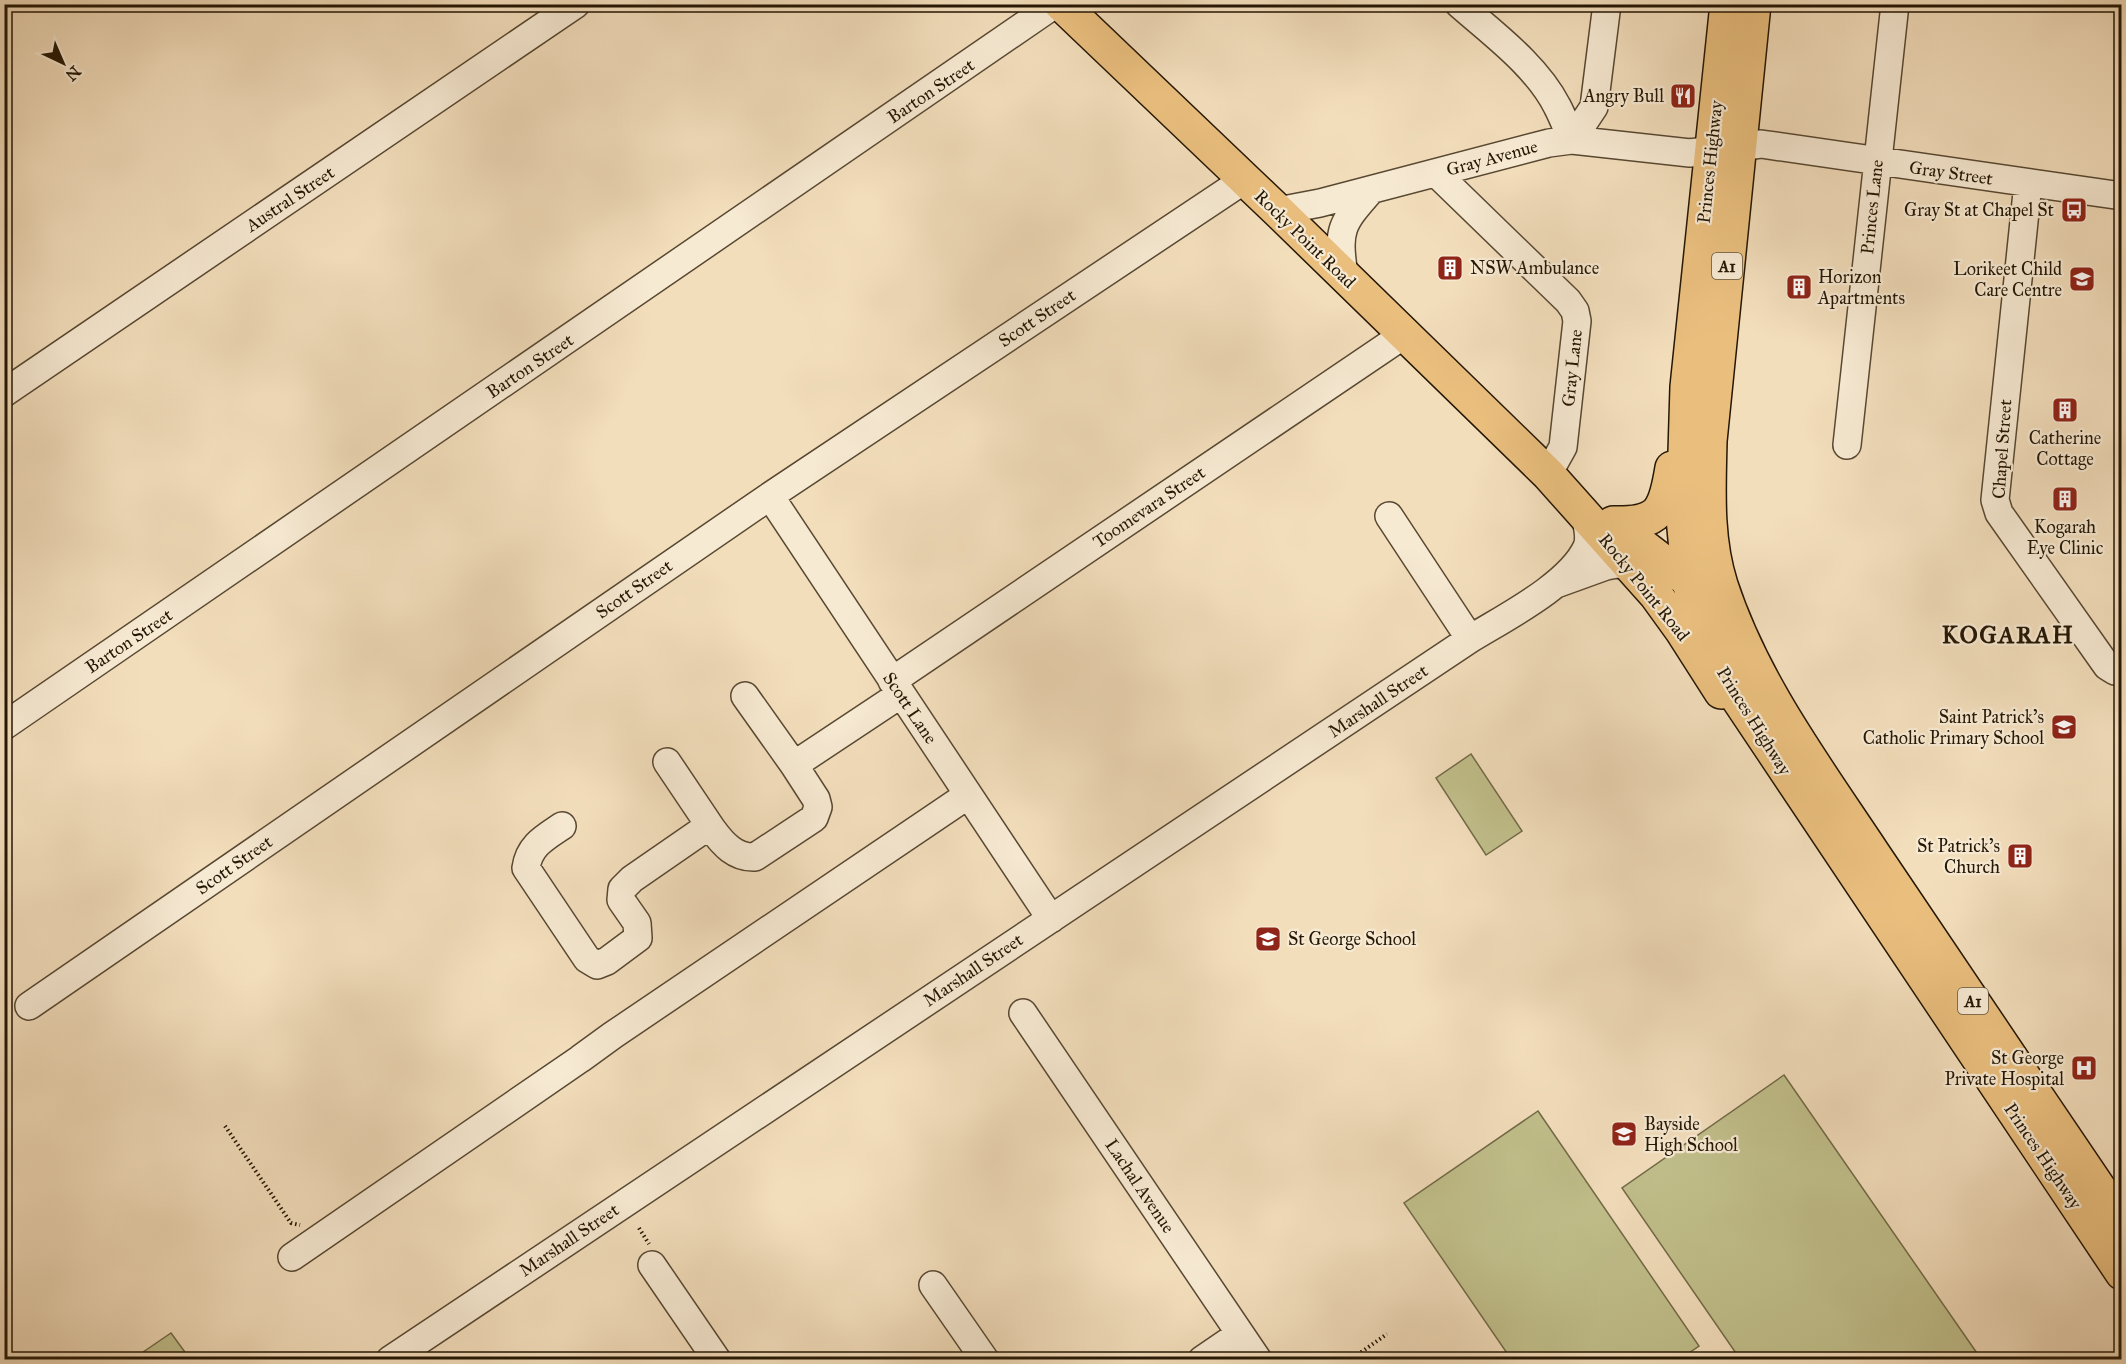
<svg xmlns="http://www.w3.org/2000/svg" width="2126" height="1364" font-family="'IM FELL Great Primer',serif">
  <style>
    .green { fill: #c1c08c; stroke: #726b48; stroke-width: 1.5 }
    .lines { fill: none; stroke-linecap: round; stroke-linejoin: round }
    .minor-casing { stroke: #584832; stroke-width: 30 }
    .major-casing { stroke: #241604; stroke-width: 36 }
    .highway-casing { stroke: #241604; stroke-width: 36 }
    .path { stroke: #241604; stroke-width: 4; stroke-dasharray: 1.5 3; stroke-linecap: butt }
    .minor { stroke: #f7ead3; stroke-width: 27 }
    .major { stroke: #eabf7e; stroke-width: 33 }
    .highway { stroke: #eabf7e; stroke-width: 33 }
    .labels { text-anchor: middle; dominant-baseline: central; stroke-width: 4.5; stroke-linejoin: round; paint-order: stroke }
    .shield { fill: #f7ead3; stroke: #635642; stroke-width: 1.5 }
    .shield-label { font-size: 16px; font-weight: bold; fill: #241604 }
    .street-label { font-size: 18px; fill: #241604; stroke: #f7ead3 }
    .poi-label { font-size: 18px; fill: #241604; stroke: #f7ead3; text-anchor: end }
    .district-label { font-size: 24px; font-weight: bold; letter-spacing: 1.5px; fill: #241604; stroke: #f7ead3 }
  </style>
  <rect width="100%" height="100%" fill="#f3debc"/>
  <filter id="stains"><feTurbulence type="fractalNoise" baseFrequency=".00333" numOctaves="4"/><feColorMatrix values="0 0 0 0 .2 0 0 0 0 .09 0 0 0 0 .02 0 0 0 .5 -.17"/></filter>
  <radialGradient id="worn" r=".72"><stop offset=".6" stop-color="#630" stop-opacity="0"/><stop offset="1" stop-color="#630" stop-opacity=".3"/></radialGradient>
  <path class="green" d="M 1471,754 L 1522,831 L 1486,855 L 1436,778 Z
    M 1784,1075 L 1979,1356 L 1973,1359 L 1740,1359 L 1622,1188 Z
    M 1538,1111 L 1699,1346 L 1680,1359 L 1511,1359 L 1404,1203 Z
    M 171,1333 L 190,1359 L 133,1359 Z"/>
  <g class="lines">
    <defs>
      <path id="minor" d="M 1459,4 C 1493,34 1536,65 1557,106 C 1563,117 1567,129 1572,140
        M 1572,140 L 1594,107 L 1607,4
        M 1436,173 L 1568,301 L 1575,311 L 1577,321 L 1563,447 L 1548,474
        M 2028,183 L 1995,500 L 1999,513 L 2107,666 L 2115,671 L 2122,670
        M 1278,211 L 1320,203 L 1549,143 L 1572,140 L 1690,153 L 1761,144 L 2122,196
        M 1344,275 C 1337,229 1341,224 1371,190
        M 4,393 L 576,4
        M 1847,445 L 1895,4
        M 770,496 L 1051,919
        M 1389,516 L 1470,639
        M 1559,583 L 1606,566 L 1617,564 L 1632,566
        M 892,681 L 1405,334
        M 745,696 L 794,765
        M 4,726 L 1055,4
        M 667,762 L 712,829
        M 562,826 C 544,838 529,846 526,868 L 587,959 L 597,965 L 607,961 L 638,938 L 637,923 L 621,900 L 622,889 L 632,879 L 700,832 L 712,829 C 723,844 735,858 755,857 L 814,818 L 818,807 L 816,799 L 794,765 L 901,694
        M 29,1006 L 770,496 L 1244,180
        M 1023,1013 L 1258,1360
        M 292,1257 L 580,1059 L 613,1035 L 968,795
        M 652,1265 L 717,1360
        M 933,1285 L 985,1360
        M 390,1360 L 1470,639 C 1504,618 1570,585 1587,547 C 1591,537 1587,525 1585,515
        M 1202,1360 L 1240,1334"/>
      <path id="major" d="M 1061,4 L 1278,211 L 1548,474 L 1656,595 L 1682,631 L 1721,692
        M 1617,526 L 1707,595"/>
      <path id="highway" d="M 1727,4 L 1687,387 L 1683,518 L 1689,581 L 1694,603 L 1719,665 L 1736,696 L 2122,1273
        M 1754,4 L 1710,441 C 1709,489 1706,538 1721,585 C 1753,683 1816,767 1873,853 C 1955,976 2039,1099 2122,1222
        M 1613,523 C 1660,524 1665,511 1672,468"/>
    </defs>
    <use href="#minor" class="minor-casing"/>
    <use href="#major" class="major-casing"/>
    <use href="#highway" class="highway-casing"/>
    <path class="path" d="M 225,1126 L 291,1223 L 300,1225
      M 639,1228 L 649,1244
      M 1350,1360 L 1387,1334"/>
    <use href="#minor" class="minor"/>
    <use href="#major" class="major"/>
    <use href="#highway" class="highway"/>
  </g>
  <defs>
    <symbol id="restaurant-square" viewBox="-11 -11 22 22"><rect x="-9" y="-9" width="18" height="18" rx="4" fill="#8f2418" stroke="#f7ead3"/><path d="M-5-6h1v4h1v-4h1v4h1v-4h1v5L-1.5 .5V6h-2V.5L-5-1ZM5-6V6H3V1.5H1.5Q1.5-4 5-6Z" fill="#fff"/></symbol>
    <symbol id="bus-square" viewBox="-11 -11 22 22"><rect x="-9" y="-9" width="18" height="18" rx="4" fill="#8f2418" stroke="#f7ead3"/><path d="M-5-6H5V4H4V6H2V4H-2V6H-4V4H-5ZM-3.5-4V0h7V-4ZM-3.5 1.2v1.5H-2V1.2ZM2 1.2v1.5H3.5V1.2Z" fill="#fff"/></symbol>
    <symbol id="building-square" viewBox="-11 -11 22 22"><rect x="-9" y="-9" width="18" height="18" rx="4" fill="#8f2418" stroke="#f7ead3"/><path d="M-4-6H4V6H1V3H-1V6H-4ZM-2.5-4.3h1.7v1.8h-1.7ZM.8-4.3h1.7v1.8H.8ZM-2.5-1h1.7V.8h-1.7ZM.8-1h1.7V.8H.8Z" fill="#fff"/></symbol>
    <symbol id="school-square" viewBox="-11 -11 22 22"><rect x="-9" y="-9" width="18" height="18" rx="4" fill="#8f2418" stroke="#f7ead3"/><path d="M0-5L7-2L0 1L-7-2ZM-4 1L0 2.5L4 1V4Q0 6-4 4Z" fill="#fff"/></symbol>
    <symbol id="hospital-square" viewBox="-11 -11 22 22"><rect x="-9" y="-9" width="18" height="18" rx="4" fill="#8f2418" stroke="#f7ead3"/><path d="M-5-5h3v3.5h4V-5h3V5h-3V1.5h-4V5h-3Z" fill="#fff"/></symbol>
  </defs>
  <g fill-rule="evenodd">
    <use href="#restaurant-square" x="1668" y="81" width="30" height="30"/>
    <use href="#bus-square" x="2059" y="195" width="30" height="30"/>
    <use href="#building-square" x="1435" y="253" width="30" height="30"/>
    <use href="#school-square" x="2067" y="264" width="30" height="30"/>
    <use href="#building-square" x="1784" y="272" width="30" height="30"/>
    <use href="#building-square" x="2050" y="395" width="30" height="30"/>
    <use href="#building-square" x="2050" y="484" width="30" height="30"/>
    <use href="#school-square" x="2049" y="712" width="30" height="30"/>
    <use href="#building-square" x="2005" y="841" width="30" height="30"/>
    <use href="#school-square" x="1253" y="924" width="30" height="30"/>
    <use href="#hospital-square" x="2069" y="1053" width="30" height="30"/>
    <use href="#school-square" x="1609" y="1119" width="30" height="30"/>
  </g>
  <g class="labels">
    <g class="shield">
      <rect x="1712" y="253" width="30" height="26" rx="4.5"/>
      <rect x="1958" y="988" width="30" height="26" rx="4.5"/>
    </g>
    <g class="shield-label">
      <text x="1727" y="266">A1</text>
      <text x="1973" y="1001">A1</text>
    </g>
    <g class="street-label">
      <text transform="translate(931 91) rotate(-34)">Barton Street</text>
      <text transform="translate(1492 158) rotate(-15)">Gray Avenue</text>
      <text transform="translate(1710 162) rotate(-84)">Princes Highway</text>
      <text transform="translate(1951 173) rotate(8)">Gray Street</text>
      <text transform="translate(290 199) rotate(-34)">Austral Street</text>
      <text transform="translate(1872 207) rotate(-84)">Princes Lane</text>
      <text transform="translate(1305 239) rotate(44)">Rocky Point Road</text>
      <text transform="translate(1037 318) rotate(-34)">Scott Street</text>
      <text transform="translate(530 366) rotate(-34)">Barton Street</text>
      <text transform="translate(1572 368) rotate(-84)">Gray Lane</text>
      <text transform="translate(2002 449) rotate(-86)">Chapel Street</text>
      <text transform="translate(1149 507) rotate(-34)">Toomevara Street</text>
      <text transform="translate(1644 587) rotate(51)">Rocky Point Road</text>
      <text transform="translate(634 589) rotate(-35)">Scott Street</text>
      <text transform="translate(129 641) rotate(-34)">Barton Street</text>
      <text transform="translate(1378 701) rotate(-34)">Marshall Street</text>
      <text transform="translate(910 708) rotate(56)">Scott Lane</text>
      <text transform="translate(1754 721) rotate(58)">Princes Highway</text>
      <text transform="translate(234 865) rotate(-35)">Scott Street</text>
      <text transform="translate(973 970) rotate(-34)">Marshall Street</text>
      <text transform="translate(2043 1156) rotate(56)">Princes Highway</text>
      <text transform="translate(1140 1186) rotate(56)">Lachal Avenue</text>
      <text transform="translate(569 1240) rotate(-34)">Marshall Street</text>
    </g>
    <g class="poi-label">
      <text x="1664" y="96">Angry Bull</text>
      <text x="2054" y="210">Gray St at Chapel St</text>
      <text x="1470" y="268" text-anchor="start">NSW Ambulance</text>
      <text x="2062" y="269">Lorikeet Child<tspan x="2062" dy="21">Care Centre</tspan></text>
      <text x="1818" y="277" text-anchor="start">Horizon<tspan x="1818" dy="21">Apartments</tspan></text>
      <text x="2065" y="438" text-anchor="middle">Catherine<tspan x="2065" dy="21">Cottage</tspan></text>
      <text x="2065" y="527" text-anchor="middle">Kogarah<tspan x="2065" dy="21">Eye Clinic</tspan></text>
      <text x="2044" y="717">Saint Patrick’s<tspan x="2044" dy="21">Catholic Primary School</tspan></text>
      <text x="2000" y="846">St Patrick’s<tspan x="2000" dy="21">Church</tspan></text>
      <text x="1288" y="939" text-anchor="start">St George School</text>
      <text x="2064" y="1058">St George<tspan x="2064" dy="21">Private Hospital</tspan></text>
      <text x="1644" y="1124" text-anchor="start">Bayside<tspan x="1644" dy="21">High School</tspan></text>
    </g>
    <g class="district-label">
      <text x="2008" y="635">KOGARAH</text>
    </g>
  </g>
  <rect width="2126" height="1364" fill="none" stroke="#f3debc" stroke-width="24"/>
  <rect x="6" y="6" width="2114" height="1352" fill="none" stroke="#241604" stroke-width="3"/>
  <rect x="12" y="12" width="2102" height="1340" fill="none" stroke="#241604" stroke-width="1.5"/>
  <g transform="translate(63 63) rotate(136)" stroke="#f7ead3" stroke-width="4.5" paint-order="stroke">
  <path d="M0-4.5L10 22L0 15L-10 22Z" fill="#241604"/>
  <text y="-9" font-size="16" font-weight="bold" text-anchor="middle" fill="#241604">N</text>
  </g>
  <rect width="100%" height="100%" filter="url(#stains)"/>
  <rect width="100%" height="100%" fill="url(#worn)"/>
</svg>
